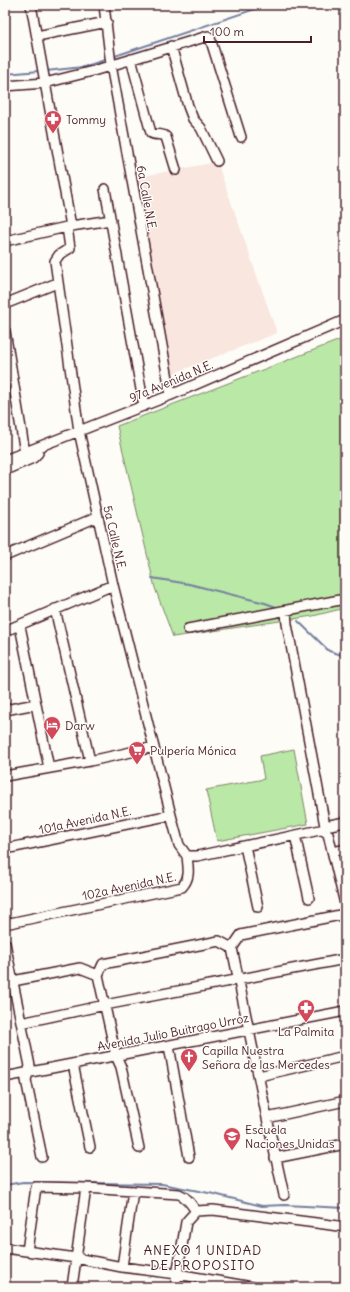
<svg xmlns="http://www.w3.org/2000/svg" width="350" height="1292" font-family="Delius,sans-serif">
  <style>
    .built { fill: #f8e6df }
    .green { fill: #b9e8a7; stroke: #828469 }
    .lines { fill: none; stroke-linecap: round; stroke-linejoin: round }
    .stream { stroke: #75809f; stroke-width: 2 }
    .minor-casing { stroke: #4a1f2b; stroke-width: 12 }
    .minor { stroke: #fdfcf7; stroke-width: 9 }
    .labels { text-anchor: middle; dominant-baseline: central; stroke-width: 3; stroke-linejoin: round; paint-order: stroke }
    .poi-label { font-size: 12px; fill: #4a1f2b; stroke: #fdfcf7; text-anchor: start }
    .street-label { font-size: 12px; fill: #4a1f2b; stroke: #fdfcf7 }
    .neighbourhood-label { font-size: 13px; letter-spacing: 1px; fill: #4a1f2b; stroke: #fdfcf7 }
  </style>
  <rect width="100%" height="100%" fill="#fdfcf7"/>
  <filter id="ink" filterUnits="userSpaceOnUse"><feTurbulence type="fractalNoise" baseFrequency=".025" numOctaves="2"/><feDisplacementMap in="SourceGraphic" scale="8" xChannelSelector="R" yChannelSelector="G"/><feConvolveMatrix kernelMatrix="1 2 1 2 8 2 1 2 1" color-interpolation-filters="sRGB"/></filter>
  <g filter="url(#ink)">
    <path class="built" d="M 338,5 L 345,5 L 345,24 L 342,15 Z
      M 217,162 L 277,333 L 169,375 L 133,178 Z"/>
    <path class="green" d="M 345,338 L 345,608 L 313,616 L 173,637 L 155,588 L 117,426 Z
      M 294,749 L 308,824 L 217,841 L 206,790 L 264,779 L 260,756 Z"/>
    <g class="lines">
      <path class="stream" d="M 112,57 L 267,5
        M 46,71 L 83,67 L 108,59
        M 5,74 L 40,71
        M 152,578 L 189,584 L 265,603 L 279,608
        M 298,621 L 329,651 L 345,656
        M 5,1185 L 23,1182 L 162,1184 L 214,1194 L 262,1206 L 285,1205 L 345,1208"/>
      <defs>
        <path id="minor" d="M 31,5 L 71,226
          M 104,5 L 111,65 L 171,395
          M 37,36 L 107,22
          M 171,46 L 188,106 L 193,119 L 201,128 L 217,161
          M 131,59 L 151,133 C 156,136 162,133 166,137 L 176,170
          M 5,86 L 45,83 L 93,71 L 208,36 L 210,38 L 241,137
          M 105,189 L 144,406
          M 67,227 L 70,248 L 59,255 L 55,261 L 79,431 L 113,585 L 171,815 L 179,845 L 187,856
          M 5,241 L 71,226 L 111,220
          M 5,304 L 57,283
          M 5,331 L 25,453
          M 5,460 L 171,395 L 345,320
          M 5,470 L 33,458 L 38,453 L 37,448
          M 5,556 L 97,517
          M 55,609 L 90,761
          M 286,611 L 287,624 L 325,826 L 324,831
          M 20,626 L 49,768
          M 188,629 L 345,599
          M 5,631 L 113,585
          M 5,710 L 36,704
          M 5,776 L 90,761 L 154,747
          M 325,826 L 345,822
          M 324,831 L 328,834 L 345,904
          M 295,835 L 309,898
          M 245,846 L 258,907
          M 5,849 L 171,815
          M 333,852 L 345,849
          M 187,856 L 197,856 L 320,830 L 324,831
          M 5,924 L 182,887 C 191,877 188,868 187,856
          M 5,943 L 30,1066 L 26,1080 L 42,1157
          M 232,948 L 267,1118 L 284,1195
          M 98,975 L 116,1056 L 121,1067 L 139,1148
          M 13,981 L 80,968 L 98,975 L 103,964 L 219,941 L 232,948 L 241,935 L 345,914
          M 21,1023 L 105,1005 L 345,959
          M 169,1046 L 189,1157
          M 73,1064 L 90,1147
          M 259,1076 L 345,1056
          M 5,1077 L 345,1011
          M 267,1118 L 345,1101
          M 275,1158 L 345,1144
          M 5,1248 L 76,1258 L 122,1267 L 177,1274 L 252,1287
          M 27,1251 L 36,1187 L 86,1188 L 179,1194 C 187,1197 191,1204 196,1211
          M 122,1267 L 133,1191
          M 72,1287 L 86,1188
          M 175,1287 L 186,1222 L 196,1211 L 213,1210 L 324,1224 L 345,1227"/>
      </defs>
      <use href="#minor" class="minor-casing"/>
      <use href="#minor" class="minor"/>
    </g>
  </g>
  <defs>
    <symbol id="pharmacy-pin" viewBox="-11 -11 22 30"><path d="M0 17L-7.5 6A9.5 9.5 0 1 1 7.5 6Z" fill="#d1495b" stroke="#fdfcf7"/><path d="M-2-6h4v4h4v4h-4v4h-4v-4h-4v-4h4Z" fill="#fff"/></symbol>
    <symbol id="hotel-pin" viewBox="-11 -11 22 30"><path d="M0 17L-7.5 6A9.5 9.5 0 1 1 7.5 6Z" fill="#d1495b" stroke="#fdfcf7"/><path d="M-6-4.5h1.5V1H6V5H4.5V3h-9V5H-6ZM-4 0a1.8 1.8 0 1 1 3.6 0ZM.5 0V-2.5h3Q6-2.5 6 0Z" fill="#fff"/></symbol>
    <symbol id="supermarket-pin" viewBox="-11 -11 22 30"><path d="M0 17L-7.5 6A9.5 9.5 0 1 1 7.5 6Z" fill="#d1495b" stroke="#fdfcf7"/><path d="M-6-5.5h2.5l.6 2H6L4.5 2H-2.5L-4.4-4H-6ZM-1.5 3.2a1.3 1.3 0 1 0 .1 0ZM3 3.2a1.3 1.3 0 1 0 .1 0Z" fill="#fff"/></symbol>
    <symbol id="church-pin" viewBox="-11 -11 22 30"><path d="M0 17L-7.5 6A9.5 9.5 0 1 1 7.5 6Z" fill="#d1495b" stroke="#fdfcf7"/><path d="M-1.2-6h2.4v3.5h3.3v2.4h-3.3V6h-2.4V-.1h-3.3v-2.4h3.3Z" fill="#fff"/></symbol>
    <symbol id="school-pin" viewBox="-11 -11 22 30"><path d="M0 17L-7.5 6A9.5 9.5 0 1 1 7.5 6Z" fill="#d1495b" stroke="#fdfcf7"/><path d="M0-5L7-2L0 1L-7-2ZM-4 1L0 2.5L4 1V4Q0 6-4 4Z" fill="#fff"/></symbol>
  </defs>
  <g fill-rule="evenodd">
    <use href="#pharmacy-pin" x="43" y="109" width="20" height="27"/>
    <use href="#hotel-pin" x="42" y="715" width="20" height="27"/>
    <use href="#supermarket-pin" x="127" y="740" width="20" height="27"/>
    <use href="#pharmacy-pin" x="296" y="998" width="20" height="27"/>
    <use href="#church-pin" x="179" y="1047" width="20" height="27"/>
    <use href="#school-pin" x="222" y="1126" width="20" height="27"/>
  </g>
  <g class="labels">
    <g class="poi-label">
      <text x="66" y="119">Tommy</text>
      <text x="65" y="725">Darw</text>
      <text x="150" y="750">Pulpería Mónica</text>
      <text x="306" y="1031" text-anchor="middle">La Palmita</text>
      <text x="202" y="1050">Capilla Nuestra<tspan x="202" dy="14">Señora de las Mercedes</tspan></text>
      <text x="245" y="1129">Escuela<tspan x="245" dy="14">Naciones Unidas</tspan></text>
    </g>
    <g class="street-label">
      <text transform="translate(147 198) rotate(80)">6a Calle N.E.</text>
      <text transform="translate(171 381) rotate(-23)">97a Avenida N.E.</text>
      <text transform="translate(115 538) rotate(77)">5a Calle N.E.</text>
      <text transform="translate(85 820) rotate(-12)">101a Avenida N.E.</text>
      <text transform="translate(129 886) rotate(-12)">102a Avenida N.E.</text>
      <text transform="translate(173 1032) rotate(-11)">Avenida Julio Buitrago Urroz</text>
    </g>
    <g class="neighbourhood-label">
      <text x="203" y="1250">ANEXO 1 UNIDAD<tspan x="203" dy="15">DE PROPOSITO</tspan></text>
    </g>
  </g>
  <rect width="350" height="1292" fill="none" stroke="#fdfcf7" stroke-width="20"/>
  <rect x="10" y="10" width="330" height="1272" fill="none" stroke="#4a1f2b" stroke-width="1.5" filter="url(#ink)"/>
  <path d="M204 36v6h107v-6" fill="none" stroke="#4a1f2b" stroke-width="2"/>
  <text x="210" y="36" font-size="12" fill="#4a1f2b" stroke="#fdfcf7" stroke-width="3" paint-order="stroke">100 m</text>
</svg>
